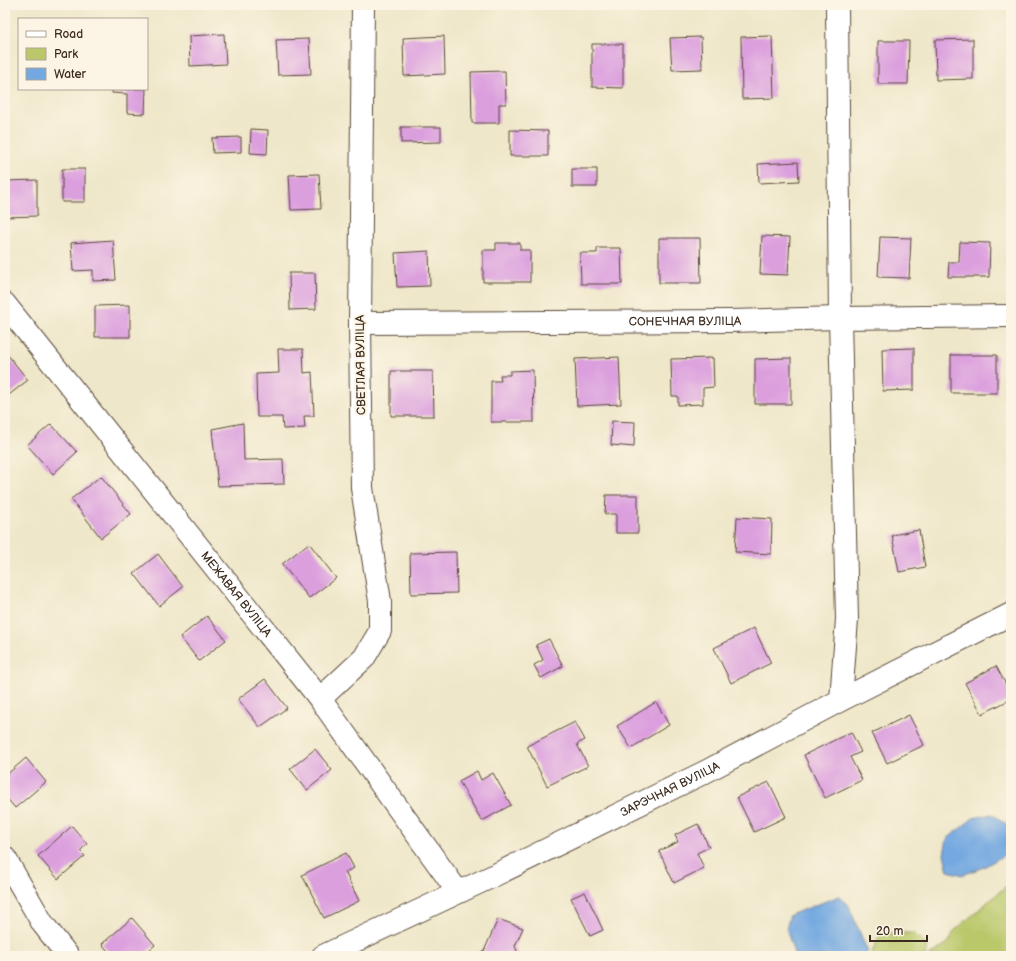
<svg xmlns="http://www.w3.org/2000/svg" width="1016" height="961" font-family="'Balsamiq Sans',sans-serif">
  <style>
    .green { fill: #bac86b; stroke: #7a7944 }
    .water { fill: #73a8e0; stroke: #57697f }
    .building { fill: #db9fde }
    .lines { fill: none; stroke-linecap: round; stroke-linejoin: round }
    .minor-casing { stroke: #564638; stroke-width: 24 }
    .minor { stroke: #fff; stroke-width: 22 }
    .labels { text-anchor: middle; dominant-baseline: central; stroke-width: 4; stroke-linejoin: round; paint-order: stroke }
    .street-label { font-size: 12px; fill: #3b2a1e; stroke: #fcf5e5 }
  </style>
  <rect width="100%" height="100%" fill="#fcf5e5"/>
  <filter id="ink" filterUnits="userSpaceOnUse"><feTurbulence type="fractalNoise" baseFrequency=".025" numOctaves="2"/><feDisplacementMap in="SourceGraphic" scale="8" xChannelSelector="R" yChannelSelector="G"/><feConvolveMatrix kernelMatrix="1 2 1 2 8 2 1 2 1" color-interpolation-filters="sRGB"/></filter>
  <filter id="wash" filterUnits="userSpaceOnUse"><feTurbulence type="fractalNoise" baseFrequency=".012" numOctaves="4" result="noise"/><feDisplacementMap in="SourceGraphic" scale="16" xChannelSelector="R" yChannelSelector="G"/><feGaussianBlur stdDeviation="0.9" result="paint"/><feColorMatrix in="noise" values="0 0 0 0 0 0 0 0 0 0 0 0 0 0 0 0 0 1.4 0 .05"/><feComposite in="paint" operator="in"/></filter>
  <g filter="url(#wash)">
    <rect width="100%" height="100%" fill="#efe7c9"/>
    <path class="green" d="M 1011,882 L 1011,956 L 929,956 L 949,942 L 954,931 Z
      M 881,933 L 914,933 L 926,945 L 927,956 L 870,956 Z"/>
    <path class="water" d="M 992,814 L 1009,826 L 1011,836 L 1011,851 L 984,867 L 963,875 L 948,871 L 944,854 L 947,839 L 973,818 Z
      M 839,896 L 848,904 L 868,952 L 863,956 L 795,956 L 786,928 L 790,915 Z"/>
    <g id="blocks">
      <path class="building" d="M 224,34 L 226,64 L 190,66 L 189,36 Z
        M 444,36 L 445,74 L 404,76 L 403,38 Z
        M 772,36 L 774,98 L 742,99 L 741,37 Z
        M 701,37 L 702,69 L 672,70 L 670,38 Z
        M 309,39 L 311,74 L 278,75 L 276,40 Z
        M 973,39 L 973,79 L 936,80 L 935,40 Z
        M 878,41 L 909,41 L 908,84 L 878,84 Z
        M 592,44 L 623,44 L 623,88 L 592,87 Z
        M 505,71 L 506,104 L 499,104 L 499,123 L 472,123 L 471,72 Z
        M 112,89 L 146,89 L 145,114 L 127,113 L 127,94 L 112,93 Z
        M 401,127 L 441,127 L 441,142 L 401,143 Z
        M 251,129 L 268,130 L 267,154 L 250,153 Z
        M 510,130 L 548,131 L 548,156 L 510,156 Z
        M 241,137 L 241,152 L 213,153 L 212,138 Z
        M 798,162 L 799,181 L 759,183 L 758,164 Z
        M 62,169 L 85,169 L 85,202 L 62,202 Z
        M 572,169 L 597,169 L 597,187 L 572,187 Z
        M 319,174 L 321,209 L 291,210 L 289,175 Z
        M 37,180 L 37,216 L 5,217 L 5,181 Z
        M 762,236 L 790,237 L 788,275 L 760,274 Z
        M 880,237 L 911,238 L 909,278 L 878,277 Z
        M 659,238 L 700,238 L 701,283 L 659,283 Z
        M 113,240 L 116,280 L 93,281 L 93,270 L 73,271 L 71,243 Z
        M 960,242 L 990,243 L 989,277 L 948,277 L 949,262 L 959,262 Z
        M 496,243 L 520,243 L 520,250 L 530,250 L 530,282 L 483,282 L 483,250 L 496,250 Z
        M 597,248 L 621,248 L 622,284 L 581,284 L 580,253 L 597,253 Z
        M 429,251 L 430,286 L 397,287 L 395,253 Z
        M 289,273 L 315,273 L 316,309 L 290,310 Z
        M 130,305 L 130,337 L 95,337 L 95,306 Z
        M 914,348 L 914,390 L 883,391 L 882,349 Z
        M 278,349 L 303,349 L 304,373 L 312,372 L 314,416 L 304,416 L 305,428 L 283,429 L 282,417 L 257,417 L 256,374 L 279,373 Z
        M 7,354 L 28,380 L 5,398 L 5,356 Z
        M 951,355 L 997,355 L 997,393 L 951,393 Z
        M 619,357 L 621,404 L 577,406 L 575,359 Z
        M 713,358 L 714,387 L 703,388 L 703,404 L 678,405 L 678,396 L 672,396 L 671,359 Z
        M 791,358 L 791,404 L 755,404 L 755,359 Z
        M 533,370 L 534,422 L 491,422 L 491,381 L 501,381 L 500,375 L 510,375 L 510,371 Z
        M 391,371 L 433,371 L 434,416 L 391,416 Z
        M 612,421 L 635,422 L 634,447 L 611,445 Z
        M 243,423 L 244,460 L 283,459 L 284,484 L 218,486 L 212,429 Z
        M 51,424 L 77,452 L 53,474 L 27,445 Z
        M 101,476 L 131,514 L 101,538 L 71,499 Z
        M 606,495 L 638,495 L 638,533 L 616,533 L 616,514 L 605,514 Z
        M 737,517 L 772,519 L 771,554 L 735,552 Z
        M 919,530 L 925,567 L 899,572 L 892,535 Z
        M 309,543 L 336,578 L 309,598 L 282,564 Z
        M 456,552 L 457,593 L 411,594 L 410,553 Z
        M 158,554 L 183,587 L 159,606 L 134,573 Z
        M 207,616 L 226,640 L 199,661 L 180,637 Z
        M 754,628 L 771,663 L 731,683 L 714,648 Z
        M 549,639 L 563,666 L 541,678 L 534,665 L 543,660 L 536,645 Z
        M 996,666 L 1011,694 L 1011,699 L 982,714 L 965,683 Z
        M 265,679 L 287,708 L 260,727 L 238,699 Z
        M 656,702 L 669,725 L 631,748 L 617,726 Z
        M 909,715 L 924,745 L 887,763 L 872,733 Z
        M 575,722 L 585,740 L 577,744 L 588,766 L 547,786 L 527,746 Z
        M 851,732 L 861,752 L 850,757 L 862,780 L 825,798 L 804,755 Z
        M 315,749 L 332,770 L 307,790 L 290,769 Z
        M 26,758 L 46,782 L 15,808 L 5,796 L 5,776 Z
        M 477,771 L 481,780 L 493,773 L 511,805 L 482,821 L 459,781 Z
        M 769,782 L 786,817 L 754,832 L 737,797 Z
        M 698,824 L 709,847 L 697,853 L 704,868 L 674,883 L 659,851 L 678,842 L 675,835 Z
        M 72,826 L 87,844 L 80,851 L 85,856 L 58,879 L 38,856 Z
        M 346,853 L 354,868 L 345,872 L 359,901 L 324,918 L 302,875 Z
        M 585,892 L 603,930 L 590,936 L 571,898 Z
        M 132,918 L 155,945 L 142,956 L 112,956 L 102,944 Z
        M 498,919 L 523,928 L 515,946 L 519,956 L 472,956 L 484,951 Z"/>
    </g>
  </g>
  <g filter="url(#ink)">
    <use href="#blocks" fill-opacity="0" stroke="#564638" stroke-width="1"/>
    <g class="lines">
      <defs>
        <g id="minor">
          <path d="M 837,5 L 840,318 L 847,619 L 841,700"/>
          <path id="s1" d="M 5,304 L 320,699 L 458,892"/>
          <path id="s2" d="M 360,323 L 730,321 L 840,318 L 1011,316"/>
          <path d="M 320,699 L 364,658 L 380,631 L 380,601 L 362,488 L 360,323 L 363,5"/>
          <path d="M 5,858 L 43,924 L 68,956"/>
          <path id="s3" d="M 323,956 L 491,877 L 705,772 L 841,700 L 1011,614"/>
        </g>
      </defs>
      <use href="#minor" class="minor-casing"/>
      <use href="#minor" class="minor"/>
    </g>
  </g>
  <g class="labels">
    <g class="street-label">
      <text stroke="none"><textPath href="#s2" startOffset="325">СОНЕЧНАЯ ВУЛІЦА</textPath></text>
      <text transform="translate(361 365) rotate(-91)">СВЕТЛАЯ ВУЛІЦА</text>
      <text stroke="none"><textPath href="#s1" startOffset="371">МЕЖАВАЯ ВУЛІЦА</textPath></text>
      <text stroke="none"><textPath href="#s3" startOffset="385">ЗАРЭЧНАЯ ВУЛІЦА</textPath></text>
    </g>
  </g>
  <rect width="1016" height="961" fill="none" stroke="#fcf5e5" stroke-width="20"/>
  <rect x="18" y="18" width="130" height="72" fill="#fcf5e5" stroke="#afa495"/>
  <rect x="26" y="31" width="20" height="6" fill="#ffffff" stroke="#afa495"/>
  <text x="54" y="38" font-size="12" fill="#3b2a1e">Road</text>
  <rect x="26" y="48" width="20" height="12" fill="#bac86b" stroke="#afa495"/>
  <text x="54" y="58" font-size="12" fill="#3b2a1e">Park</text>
  <rect x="26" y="68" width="20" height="12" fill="#73a8e0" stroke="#afa495"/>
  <text x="54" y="78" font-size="12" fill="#3b2a1e">Water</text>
  <path d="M870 935v6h57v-6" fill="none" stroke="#3b2a1e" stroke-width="2"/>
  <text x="876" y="935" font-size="12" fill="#3b2a1e" stroke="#fcf5e5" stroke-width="3" paint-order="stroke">20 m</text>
</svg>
